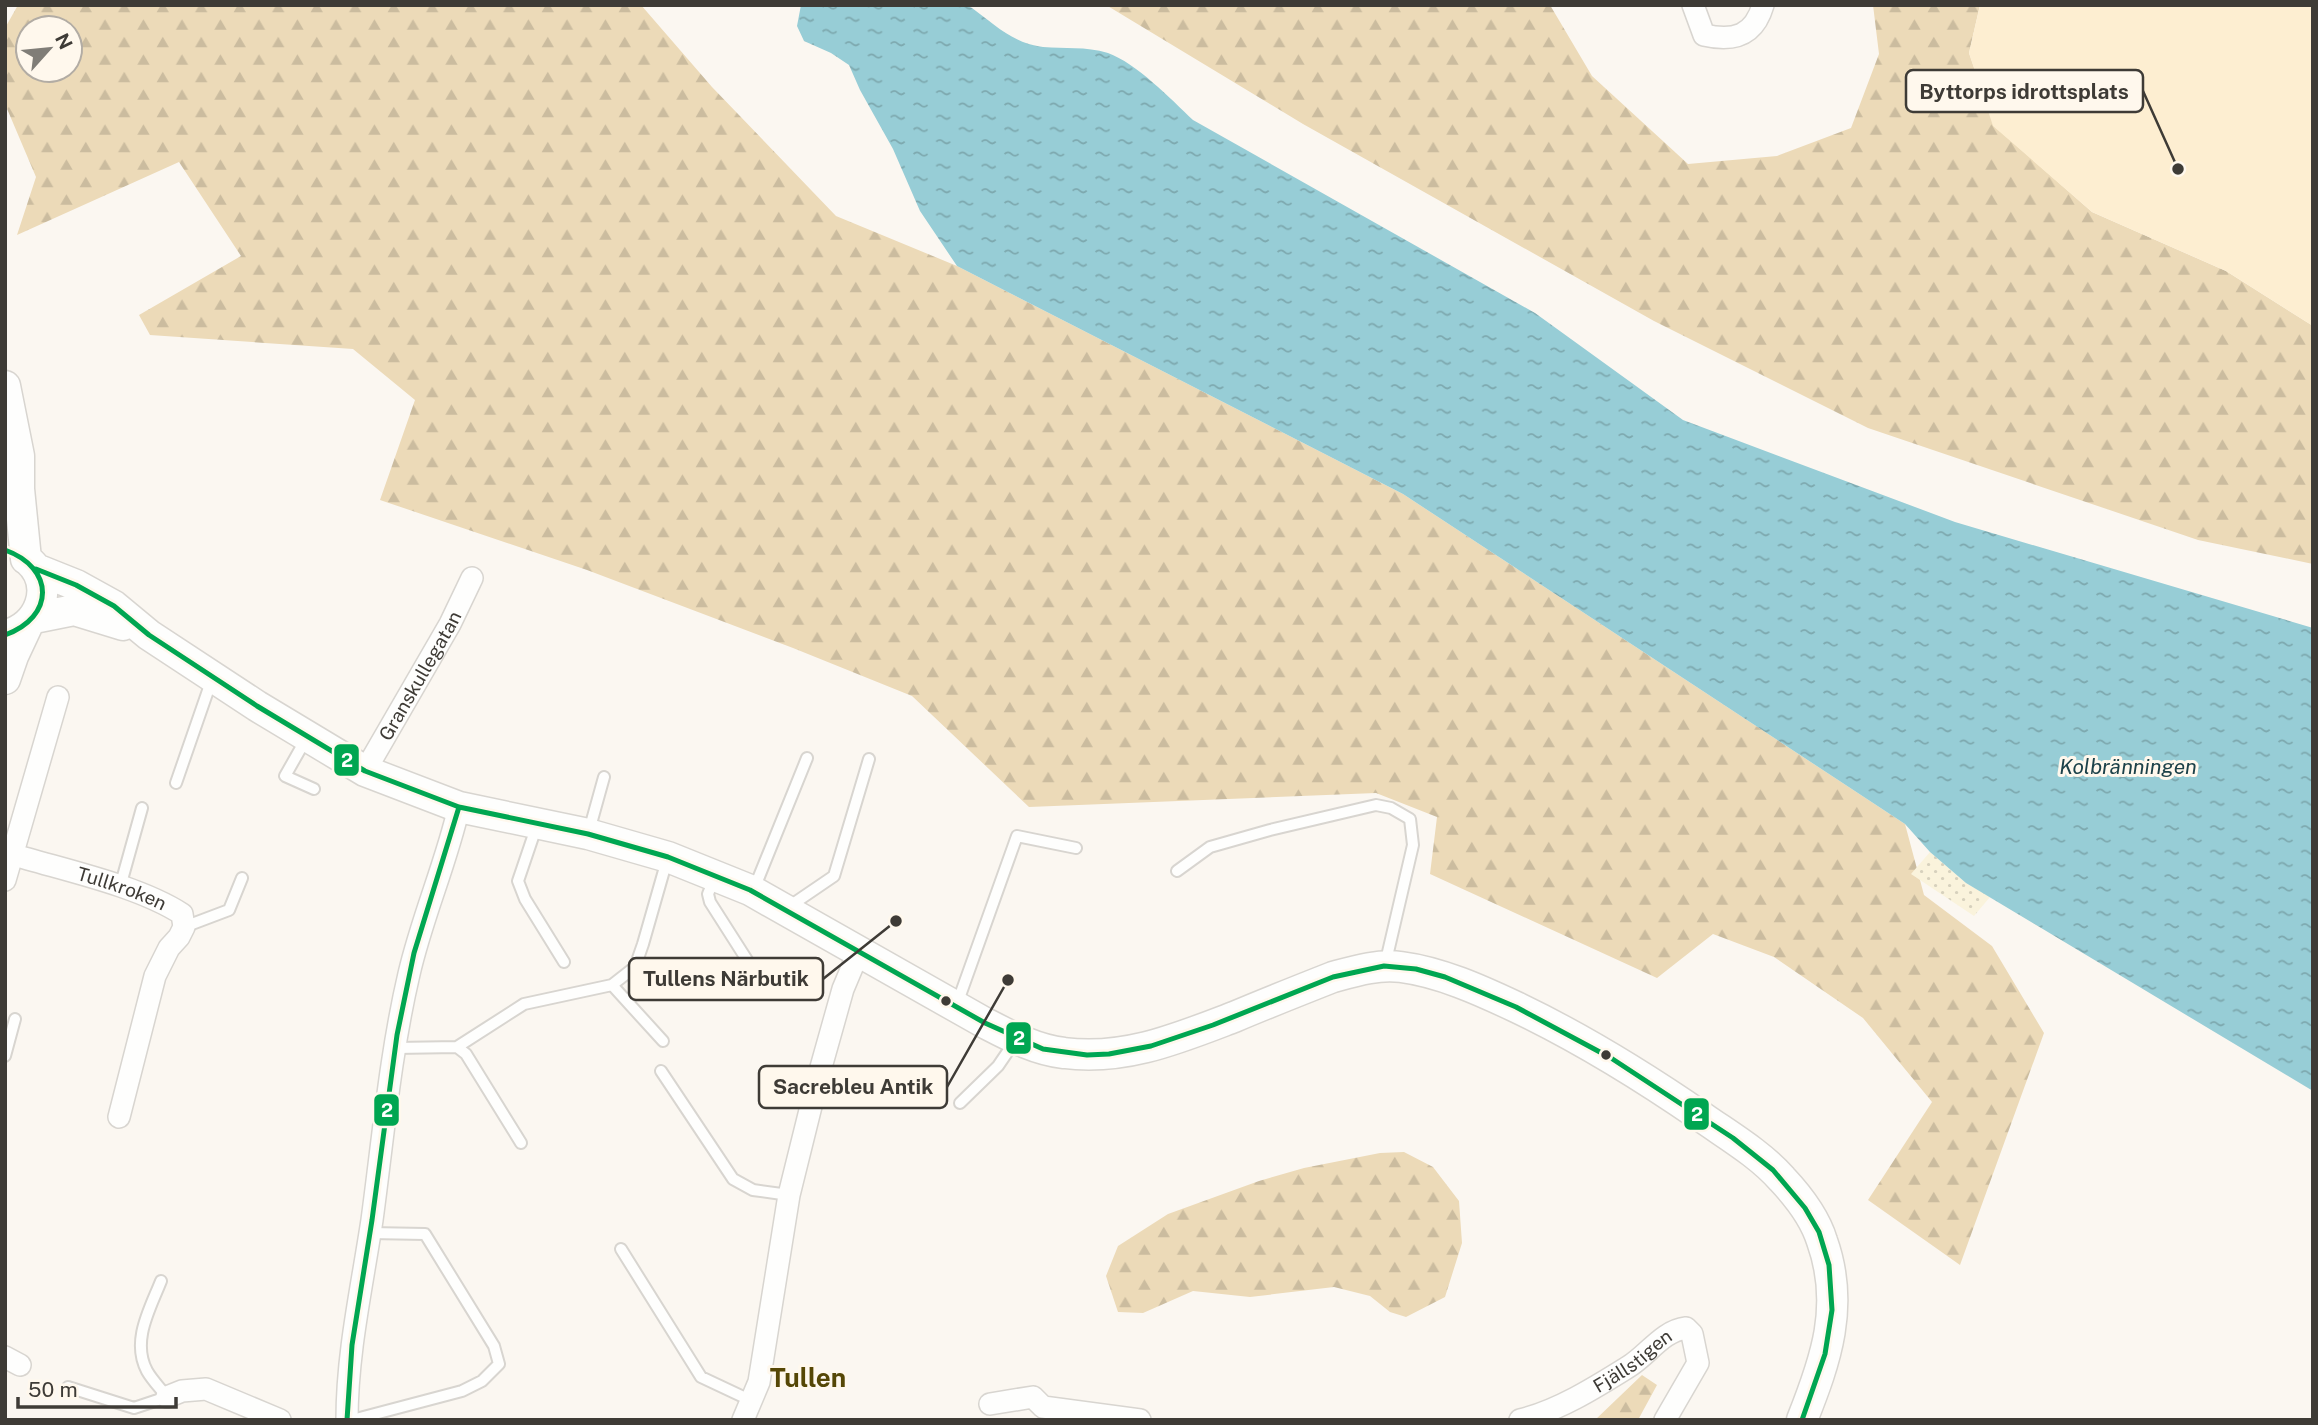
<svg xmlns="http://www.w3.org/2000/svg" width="2318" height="1425" font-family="'Public Sans',sans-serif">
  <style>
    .forest { fill: url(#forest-firs); fill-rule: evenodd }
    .sand { fill: url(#sand-dots) }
    .garden { fill: #fdeed1 }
    .water { fill: url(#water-ripples) }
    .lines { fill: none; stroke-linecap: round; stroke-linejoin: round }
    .lane-casing { stroke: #d8d5d0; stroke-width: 14 }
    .street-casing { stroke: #d8d5d0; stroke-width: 24 }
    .secondary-casing { stroke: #d8d5d0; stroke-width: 33 }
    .lane { stroke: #fefefd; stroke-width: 10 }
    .street { stroke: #fefefd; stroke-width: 21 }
    .secondary { stroke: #fefefd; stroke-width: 30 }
    .bus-1-casing { stroke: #fff8ed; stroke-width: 10 }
    .bus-1 { stroke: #00a651; stroke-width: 5 }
    .bus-dot { fill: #3e3b36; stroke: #fff8ed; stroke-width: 2.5 }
    .labels { text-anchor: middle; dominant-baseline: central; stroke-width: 6; stroke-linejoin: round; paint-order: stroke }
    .street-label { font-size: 19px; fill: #3e3b36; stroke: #fff8ed }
    .water-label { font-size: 21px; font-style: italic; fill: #1c4149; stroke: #fff8ed }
    .district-label { font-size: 26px; font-weight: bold; fill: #564705; stroke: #fff8ed }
    .leader { fill: none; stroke: #3e3b36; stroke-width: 2.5 }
    .callout-dot { fill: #3e3b36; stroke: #fff8ed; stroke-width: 2.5 }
    .callout { fill: #fff8ed; stroke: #3e3b36; stroke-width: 2.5 }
    .callout-label { font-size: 21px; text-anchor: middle; font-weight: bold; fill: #3e3b36 }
    .line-badge { stroke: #fff8ed; stroke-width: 2.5 }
    .badge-label { font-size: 19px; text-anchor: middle; font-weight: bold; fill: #fff }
  </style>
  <defs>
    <pattern id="forest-firs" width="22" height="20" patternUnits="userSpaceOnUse" patternTransform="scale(1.75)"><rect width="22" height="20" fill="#ecdab8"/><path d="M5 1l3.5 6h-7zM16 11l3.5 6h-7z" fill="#cbbc9f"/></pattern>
    <pattern id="sand-dots" width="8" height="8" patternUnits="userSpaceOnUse" patternTransform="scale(1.75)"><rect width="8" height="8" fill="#faf3dc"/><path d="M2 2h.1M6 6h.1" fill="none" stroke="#d7d1bd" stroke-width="1.8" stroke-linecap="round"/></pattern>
    <pattern id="water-ripples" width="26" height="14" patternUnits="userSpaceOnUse" patternTransform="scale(1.75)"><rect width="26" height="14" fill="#97cdd6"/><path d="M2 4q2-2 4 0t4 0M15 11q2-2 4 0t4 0" fill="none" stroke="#7da8ae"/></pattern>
  </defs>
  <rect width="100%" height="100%" fill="#fbf7f1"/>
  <path class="forest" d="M 18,5 L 641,5 L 712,87 L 836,216 L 957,266 L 1403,494 L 1905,824 L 1924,895 L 1992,946 L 2044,1033 L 1960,1265 L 1868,1200 L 1932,1102 L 1863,1018 L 1774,957 L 1713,934 L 1657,978 L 1430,874 L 1437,817 L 1376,793 L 1029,807 L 912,696 L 793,648 L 587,570 L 380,500 L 415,400 L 353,349 L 150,335 L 139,315 L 241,256 L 179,162 L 17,235 L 36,177 L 5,104 L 5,28 ZM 28,28 L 70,28 L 70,70 L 28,70 Z
    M 1106,5 L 1550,5 L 1592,76 L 1688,164 L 1777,156 L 1851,128 L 1879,54 L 1873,5 L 1980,5 L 1969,53 L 1994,126 L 2092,212 L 2226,271 L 2313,326 L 2313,564 L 2198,540 L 1868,428 L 1654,321 L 1303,124 Z
    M 1404,1152 L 1433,1167 L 1459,1201 L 1462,1243 L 1445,1297 L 1406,1317 L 1390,1312 L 1370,1296 L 1334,1287 L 1250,1297 L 1193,1291 L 1143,1313 L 1118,1312 L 1106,1276 L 1118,1246 L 1168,1214 L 1259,1181 L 1304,1168 L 1380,1153 Z
    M 1642,1375 L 1657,1385 L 1638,1420 L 1595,1420 Z"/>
  <path class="sand" d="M 1930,852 L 1966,883 L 1990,897 L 1974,916 L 1911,874 Z"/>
  <path class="garden" d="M 1980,5 L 2313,5 L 2313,326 L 2226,271 L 2092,212 L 1993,126 L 1969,53 Z"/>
  <path class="water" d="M 801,5 L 965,5 L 972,8 C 994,24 1014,44 1043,47 C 1065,49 1085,46 1108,53 C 1136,63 1171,99 1193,120 L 1535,313 L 1683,420 L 1955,522 L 2313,628 L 2313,1091 L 1966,883 L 1930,852 L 1905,824 L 1403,494 L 957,266 L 920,211 L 893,149 L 860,90 L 849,65 L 831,53 L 804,41 L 797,26 Z"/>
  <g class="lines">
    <defs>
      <path id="lane" d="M 306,739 L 285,776 L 314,789
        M 176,783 L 212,679
        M 537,825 L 518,881 L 525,899 L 564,962
        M 589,831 L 604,777
        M 1177,871 L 1210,847 L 1270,830 L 1376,805 L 1391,808 L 1410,819 L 1413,845 L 1385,965
        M 714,879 L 708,894 L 710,902 L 754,971
        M 120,887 L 142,808
        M 754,889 L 807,758
        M 787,908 L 834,876 L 869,759
        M 184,927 L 229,910 L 242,878
        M 612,985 L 663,1041
        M 957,1004 L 1017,836 L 1076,848
        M 457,1047 L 524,1004 L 612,985 L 635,967 L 643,944 L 667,860
        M 396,1048 L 457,1047 L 466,1054 L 521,1143
        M 5,1056 L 15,1019
        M 661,1071 L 733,1179 L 753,1190 L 789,1195
        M 960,1103 L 998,1066 L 1015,1041
        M 621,1249 L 701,1377 L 752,1401
        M 68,1387 L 134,1408 L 167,1397 C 161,1389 152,1380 147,1371 C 131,1341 150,1309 161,1281
        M 352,1420 L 462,1391 L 482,1381 L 499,1364 L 494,1346 L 425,1234 L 370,1233"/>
      <g id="street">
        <path d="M 1693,5 L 1704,35 C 1734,42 1754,36 1763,5"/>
        <path id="s1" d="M 365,771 L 450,624 L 472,578"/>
        <path id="s2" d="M 11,854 C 63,870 137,885 182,914 L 184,927 L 179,937 L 169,948 L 155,976 L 119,1117"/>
        <path d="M 5,880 L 58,697"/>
        <path d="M 5,1357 L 20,1365"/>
        <path d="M 167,1397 L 182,1391 L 206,1389 L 280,1420"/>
        <path d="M 990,1404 L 1033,1397 L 1043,1407 L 1140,1420"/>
        <path d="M 347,1420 C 347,1352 362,1287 372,1220 C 383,1139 390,1055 409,974 C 422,917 446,864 459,807"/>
        <path d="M 743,1420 L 759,1382 L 789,1195 L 818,1078 L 843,989 L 859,951"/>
        <path id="s3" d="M 1520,1420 C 1558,1411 1596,1387 1628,1367 C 1648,1355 1662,1331 1686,1328 L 1692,1334 L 1698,1363 L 1665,1420"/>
      </g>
      <path id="secondary" d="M 5,386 L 19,456 L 19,489 L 26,559
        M 36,569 L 76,585 L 114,606 L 149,635 L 257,706 L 365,771 L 459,807 L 588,834 L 668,857 L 750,890 L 985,1023 C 1010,1036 1036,1050 1064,1053 C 1125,1061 1179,1038 1234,1017 C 1267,1003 1300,990 1333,977 C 1355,971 1378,964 1401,967 C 1440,972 1480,990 1516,1007 C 1583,1039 1641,1075 1702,1117 C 1729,1136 1760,1154 1782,1179 C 1798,1196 1815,1218 1822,1241 C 1845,1305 1826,1360 1802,1420
        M 34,618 L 74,610 L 123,625
        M 5,635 C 40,628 56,585 28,560
        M 5,679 L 13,656 L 28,624"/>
    </defs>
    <use href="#lane" class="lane-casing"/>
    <use href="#street" class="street-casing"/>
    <use href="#secondary" class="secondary-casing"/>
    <use href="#lane" class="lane"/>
    <use href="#street" class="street"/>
    <use href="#secondary" class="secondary"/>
    <defs>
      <path id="bus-1" d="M 5,550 C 55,568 55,617 5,635
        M 36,569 L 76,585 L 114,606 L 149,635 L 257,706 L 365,771 L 459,807 L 588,834 L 668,857 L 750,890 L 985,1023 L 1043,1049 L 1087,1055 L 1109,1054 L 1151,1046 L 1213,1025 L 1333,977 L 1384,966 L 1416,969 L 1445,977 L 1516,1007 L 1611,1058 L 1733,1138 L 1773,1170 L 1805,1208 L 1819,1232 L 1829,1265 L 1832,1310 L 1825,1354 L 1802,1420
        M 347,1420 L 352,1345 L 372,1220 L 397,1035 L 414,953 L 459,807"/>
    </defs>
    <use href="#bus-1" class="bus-1-casing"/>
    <use href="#bus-1" class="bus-1"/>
  </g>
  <g class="bus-dot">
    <circle cx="946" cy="1001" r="6"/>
    <circle cx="1606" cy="1055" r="6"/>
  </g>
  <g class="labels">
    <g class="street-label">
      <text stroke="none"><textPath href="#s1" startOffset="110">Granskullegatan</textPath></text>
      <text stroke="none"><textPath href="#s2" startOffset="116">Tullkroken</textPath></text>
      <text stroke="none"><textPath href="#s3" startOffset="128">Fjällstigen</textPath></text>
    </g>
    <g class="water-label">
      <text x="2128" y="766">Kolbränningen</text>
    </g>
    <g class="district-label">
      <text x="808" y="1377">Tullen</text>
    </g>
  </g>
  <path class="leader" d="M2178 169L2143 91M896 921L823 979M1008 980L947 1087"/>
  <g class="callout-dot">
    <circle cx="2178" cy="169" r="7"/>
    <circle cx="896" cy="921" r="7"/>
    <circle cx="1008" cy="980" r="7"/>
  </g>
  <g class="callout">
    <rect x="1906" y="70" width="237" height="42" rx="7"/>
    <rect x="629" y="958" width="194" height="42" rx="7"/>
    <rect x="759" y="1066" width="188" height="42" rx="7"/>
  </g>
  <g class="callout-label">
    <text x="2024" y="99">Byttorps idrottsplats</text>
    <text x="726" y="986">Tullens Närbutik</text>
    <text x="853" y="1094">Sacrebleu Antik</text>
  </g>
  <g class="line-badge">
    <rect x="333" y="743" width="27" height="34" rx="7" fill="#00a651"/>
    <rect x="1005" y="1021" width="27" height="34" rx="7" fill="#00a651"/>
    <rect x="373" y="1093" width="27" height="34" rx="7" fill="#00a651"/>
    <rect x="1683" y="1097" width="27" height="34" rx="7" fill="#00a651"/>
  </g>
  <g class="badge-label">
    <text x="347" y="767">2</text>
    <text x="1019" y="1045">2</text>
    <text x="387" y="1117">2</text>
    <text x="1697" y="1121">2</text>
  </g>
  <rect width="2318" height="1425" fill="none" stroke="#3e3b36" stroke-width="14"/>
  <g transform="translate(49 49) rotate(63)"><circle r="33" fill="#fff8ed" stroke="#b2aca4" stroke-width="2"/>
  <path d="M0-5L12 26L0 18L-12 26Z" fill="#807d77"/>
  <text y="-10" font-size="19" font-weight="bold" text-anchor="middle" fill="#3e3b36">N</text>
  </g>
  <path d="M18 1397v10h158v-10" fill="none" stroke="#3e3b36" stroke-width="3.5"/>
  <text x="28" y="1397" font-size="21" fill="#3e3b36" stroke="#fff8ed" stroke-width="5" paint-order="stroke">50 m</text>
</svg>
